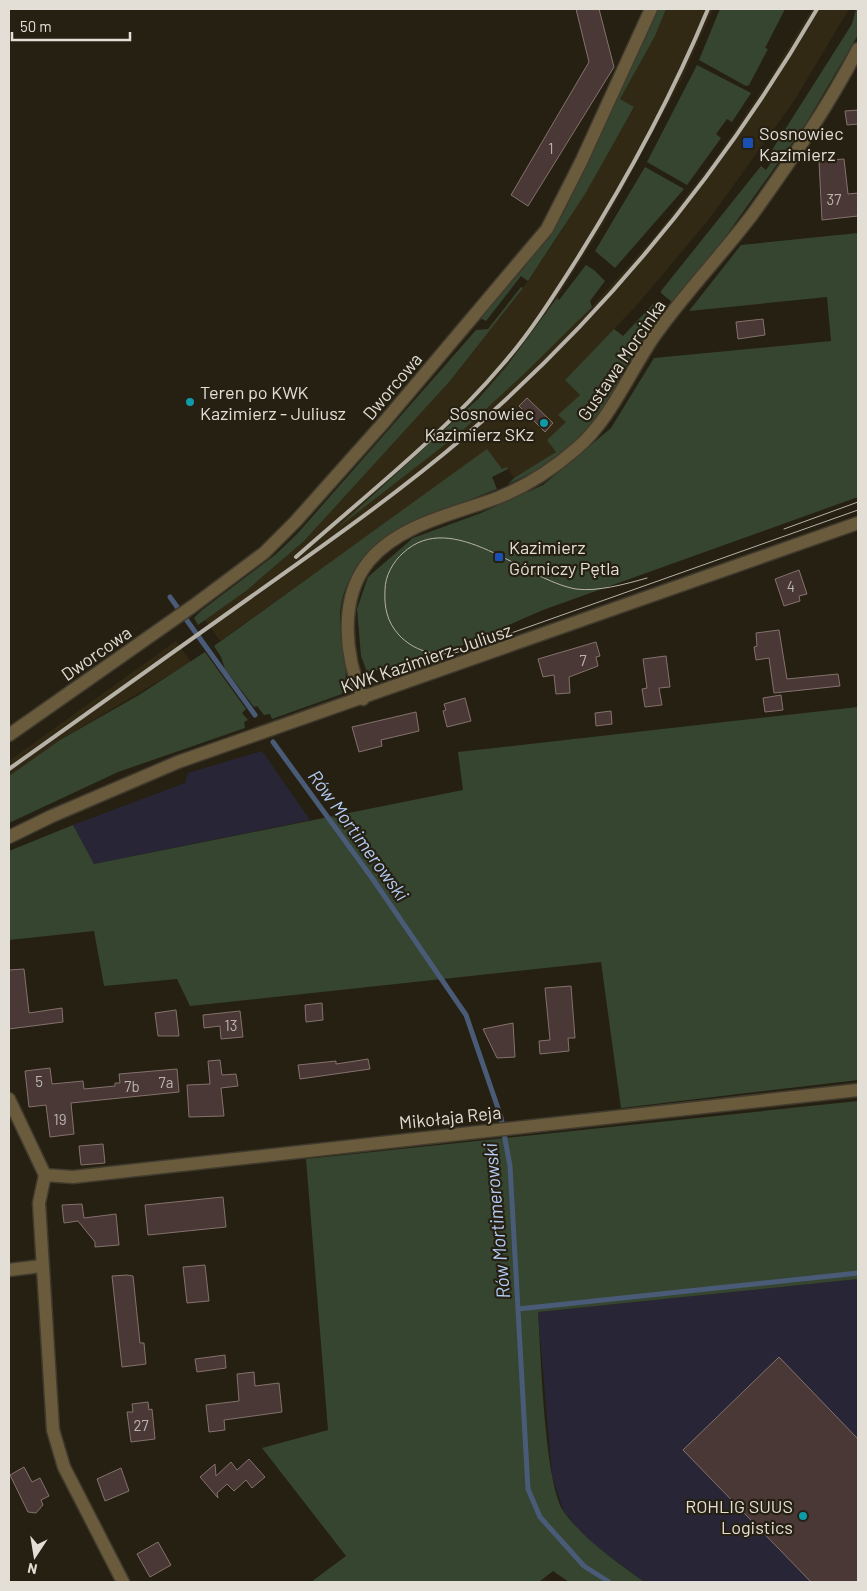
<svg xmlns="http://www.w3.org/2000/svg" width="867" height="1591" font-family="Barlow,sans-serif">
  <style>
    .built { fill: #322915 }
    .industrial { fill: #282636 }
    .green { fill: #36452f }
    .lines { fill: none; stroke-linecap: round; stroke-linejoin: round }
    .stream { stroke: #4a5b77; stroke-width: 5 }
    .building { fill: #493835; stroke: #84716d }
    .minor-casing { stroke: #403b2e; stroke-width: 15 }
    .tertiary-casing { stroke: #403b2e; stroke-width: 15 }
    .minor { stroke: #6a5b3c; stroke-width: 12 }
    .tertiary { stroke: #6a5b3c; stroke-width: 12 }
    .tram { stroke: #b6b2a8; stroke-width: 1 }
    .rail { stroke: #b6b2a8; stroke-width: 4 }
    .transit-dot { fill: #1a4fb4; stroke: #262013; stroke-width: 2 }
    .culture-dot { fill: #0f9aa8; stroke: #262013; stroke-width: 2 }
    .labels { text-anchor: middle; dominant-baseline: central; stroke-width: 4.5; stroke-linejoin: round; paint-order: stroke }
    .number-label { font-size: 15px; fill: #bcb5ae }
    .poi-label { font-size: 18px; fill: #e3dfd6; stroke: #262013; text-anchor: start }
    .street-label { font-size: 18px; fill: #e3dfd6; stroke: #262013 }
    .water-label { font-size: 19px; font-style: italic; fill: #b2ccf5; stroke: #262013 }
  </style>
  <rect width="100%" height="100%" fill="#262013"/>
  <path class="built" d="M 666,9 L 713,9 L 681,81 L 604,223 L 557,298 L 506,367 L 452,425 L 343,523 L 460,433 L 523,375 L 592,307 L 655,236 L 713,162 L 767,83 L 812,9 L 849,9 L 794,101 L 710,218 L 636,306 L 565,380 L 580,395 L 559,415 L 566,422 L 557,452 L 514,478 L 507,467 L 502,469 L 487,450 L 220,641 L 205,620 L 246,591 L 304,541 L 450,381 L 528,281 L 557,238 L 634,108 L 620,99 L 655,36 Z
    M 176,641 L 191,662 L 60,740 L 9,776 L 9,761 Z"/>
  <path class="industrial" d="M 262,751 L 310,820 L 94,864 L 73,825 L 185,783 L 188,773 Z
    M 858,1279 L 858,1582 L 644,1582 L 584,1537 L 563,1510 L 552,1475 L 538,1312 Z"/>
  <path class="green" d="M 658,9 L 666,9 L 655,36 L 620,99 L 634,107 L 585,194 L 528,281 L 521,276 L 486,321 L 480,318 L 523,269 L 564,212 Z
    M 720,9 L 785,9 L 765,48 L 768,49 L 749,85 L 746,86 L 699,60 Z
    M 856,9 L 858,9 L 858,35 L 805,125 L 716,250 L 673,303 L 661,293 L 661,291 L 761,166 L 766,170 L 777,154 L 772,150 L 852,24 Z
    M 697,65 L 751,93 L 732,122 L 727,119 L 716,134 L 721,138 L 687,185 L 647,162 Z
    M 645,167 L 684,189 L 615,268 L 595,251 Z
    M 858,233 L 858,497 L 543,610 L 424,662 L 367,672 L 361,656 L 357,609 L 368,577 L 413,538 L 481,513 L 543,485 L 611,428 L 654,358 L 831,341 L 827,297 L 689,311 L 741,245 Z
    M 586,265 L 594,270 L 605,281 L 590,301 L 592,307 L 523,375 L 460,433 L 336,529 L 479,398 L 506,367 L 557,298 L 559,300 Z
    M 521,287 L 523,288 L 450,381 L 304,541 L 246,591 L 198,625 L 194,618 L 202,610 L 275,555 L 297,534 L 476,330 L 488,329 Z
    M 653,304 L 664,313 C 652,328 639,343 630,359 C 620,377 612,396 600,412 C 577,445 544,469 508,484 L 514,478 L 556,452 L 547,440 L 566,422 L 558,415 L 580,395 L 565,380 L 614,329 L 623,336 Z
    M 487,449 L 502,469 L 507,467 L 508,469 L 492,477 L 497,489 C 436,514 343,537 340,618 C 339,643 352,671 342,694 L 272,719 L 270,714 L 264,715 L 257,706 L 254,707 L 225,669 L 221,657 L 214,646 Z
    M 205,652 L 246,709 L 242,713 L 248,720 L 244,722 L 245,728 L 118,772 L 9,823 L 9,776 L 60,740 L 139,695 Z
    M 858,707 L 858,1080 L 621,1108 L 601,962 L 190,1006 L 177,979 L 104,986 L 94,931 L 9,940 L 9,851 L 73,825 L 94,864 L 463,790 L 458,752 Z
    M 858,1101 L 858,1279 L 538,1312 C 541,1353 544,1483 564,1512 C 585,1541 616,1561 644,1582 L 569,1582 L 553,1571 L 539,1582 L 311,1582 L 346,1556 L 262,1448 L 328,1430 L 306,1159 Z"/>
  <g class="lines">
    <path class="stream" d="M 170,597 L 255,715
      M 273,742 L 372,878 L 466,1015 L 501,1117 L 510,1166 L 528,1489 L 540,1517 L 584,1566 L 609,1582
      M 518,1309 L 858,1273"/>
  </g>
  <path class="building" d="M 576,9 L 599,9 L 614,67 L 528,206 L 511,195 L 589,62 Z
    M 858,110 L 858,124 L 847,125 L 845,111 Z
    M 844,159 L 848,194 L 858,193 L 858,216 L 822,220 L 819,161 Z
    M 763,319 L 765,335 L 738,339 L 736,322 Z
    M 527,398 L 553,423 L 545,432 L 519,406 Z
    M 799,570 L 807,594 L 799,596 L 800,601 L 784,606 L 775,579 Z
    M 779,630 L 787,679 L 838,674 L 840,686 L 774,693 L 769,658 L 756,660 L 754,647 L 757,646 L 756,633 Z
    M 596,642 L 600,656 L 596,657 L 598,666 L 569,677 L 570,693 L 556,694 L 554,675 L 543,677 L 538,659 Z
    M 666,656 L 670,687 L 659,688 L 662,705 L 645,707 L 642,689 L 647,688 L 643,659 Z
    M 781,695 L 783,710 L 765,712 L 763,698 Z
    M 465,698 L 471,721 L 447,727 L 443,711 L 446,710 L 444,704 Z
    M 611,711 L 612,724 L 596,726 L 595,713 Z
    M 416,712 L 419,731 L 381,740 L 382,746 L 359,752 L 352,727 Z
    M 24,969 L 29,1013 L 62,1008 L 63,1022 L 9,1029 L 9,970 Z
    M 571,986 L 575,1038 L 568,1038 L 569,1051 L 540,1054 L 539,1041 L 550,1040 L 545,988 Z
    M 322,1003 L 323,1020 L 306,1022 L 305,1005 Z
    M 176,1010 L 179,1036 L 158,1036 L 155,1013 Z
    M 240,1011 L 243,1037 L 221,1039 L 220,1026 L 204,1028 L 203,1015 Z
    M 513,1023 L 515,1057 L 497,1058 L 483,1029 Z
    M 368,1059 L 370,1069 L 300,1079 L 298,1065 L 336,1061 L 336,1064 Z
    M 220,1060 L 222,1075 L 236,1074 L 238,1086 L 221,1088 L 224,1116 L 189,1117 L 187,1085 L 210,1084 L 208,1061 Z
    M 50,1068 L 52,1084 L 83,1081 L 84,1089 L 115,1086 L 115,1083 L 120,1083 L 119,1074 L 177,1069 L 179,1092 L 71,1103 L 74,1134 L 50,1137 L 46,1105 L 29,1107 L 25,1071 Z
    M 103,1144 L 105,1163 L 81,1165 L 79,1146 Z
    M 223,1197 L 226,1227 L 148,1235 L 145,1205 Z
    M 82,1204 L 84,1218 L 116,1214 L 119,1245 L 95,1247 L 95,1242 L 78,1221 L 64,1223 L 62,1205 Z
    M 205,1265 L 209,1301 L 187,1303 L 183,1267 Z
    M 127,1275 L 133,1276 L 140,1343 L 144,1343 L 146,1364 L 122,1367 L 112,1276 Z
    M 225,1355 L 226,1368 L 197,1372 L 195,1359 Z
    M 779,1357 L 858,1439 L 858,1582 L 811,1582 L 683,1450 Z
    M 254,1372 L 255,1386 L 279,1383 L 282,1412 L 224,1420 L 225,1430 L 209,1432 L 206,1405 L 239,1401 L 237,1374 Z
    M 148,1402 L 149,1410 L 152,1409 L 155,1439 L 131,1442 L 127,1412 L 133,1412 L 132,1404 Z
    M 249,1459 L 265,1477 L 252,1488 L 246,1480 L 234,1491 L 227,1484 L 217,1493 L 218,1498 L 200,1477 L 215,1464 L 216,1476 L 231,1462 L 237,1470 Z
    M 24,1467 L 32,1482 L 40,1478 L 49,1496 L 41,1500 L 43,1505 L 36,1513 L 28,1512 L 10,1475 Z
    M 121,1468 L 129,1491 L 105,1501 L 97,1479 Z
    M 158,1542 L 171,1565 L 150,1577 L 137,1554 Z"/>
  <g class="lines">
    <defs>
      <path id="minor" d="M 363,699 C 345,657 338,599 369,561 C 400,524 454,514 497,498 C 525,487 553,469 576,449 C 610,420 628,375 653,338 C 683,295 720,257 752,215 C 790,162 828,107 858,49
        M 9,735 L 193,606 L 264,553 L 296,521 L 385,421 L 547,229 L 581,162 L 651,9
        M 9,1099 L 45,1175 L 39,1203 L 53,1430 L 64,1467 L 123,1582
        M 45,1175 L 73,1177 L 858,1090
        M 9,1270 L 41,1266"/>
      <path id="tertiary" d="M 9,837 L 52,816 L 178,762 L 858,523"/>
    </defs>
    <use href="#minor" class="minor-casing"/>
    <use href="#tertiary" class="tertiary-casing"/>
    <use href="#minor" class="minor"/>
    <use href="#tertiary" class="tertiary"/>
    <path class="tram" d="M 784,529 L 858,502
      M 647,578 C 626,584 597,592 576,589 C 524,580 452,507 403,553 C 393,562 385,576 385,590 C 384,607 387,622 399,635 C 414,651 434,656 455,653 L 858,510"/>
    <path class="rail" d="M 296,557 C 366,495 442,436 503,364 C 531,332 554,295 577,259 C 627,179 672,96 708,9
      M 9,769 C 90,711 171,653 252,596 C 324,545 397,494 464,437 C 605,315 724,169 817,9"/>
  </g>
  <g class="transit-dot">
    <rect x="742" y="137" width="12" height="12" rx="2.5"/>
    <rect x="494" y="552" width="10" height="10" rx="2.5"/>
  </g>
  <g class="culture-dot">
    <circle cx="190" cy="402" r="5"/>
    <circle cx="544" cy="423" r="5"/>
    <circle cx="803" cy="1516" r="5"/>
  </g>
  <g class="labels">
    <g class="number-label">
      <text x="551" y="148">1</text>
      <text x="834" y="199">37</text>
      <text x="791" y="586">4</text>
      <text x="583" y="660">7</text>
      <text x="231" y="1025">13</text>
      <text x="39" y="1081">5</text>
      <text x="166" y="1082">7a</text>
      <text x="132" y="1086">7b</text>
      <text x="60" y="1119">19</text>
      <text x="141" y="1425">27</text>
    </g>
    <g class="poi-label">
      <text x="759" y="133">Sosnowiec<tspan x="759" dy="21">Kazimierz</tspan></text>
      <text x="200" y="392">Teren po KWK<tspan x="200" dy="21">Kazimierz - Juliusz</tspan></text>
      <text x="534" y="413" text-anchor="end">Sosnowiec<tspan x="534" dy="21">Kazimierz SKz</tspan></text>
      <text x="509" y="547">Kazimierz<tspan x="509" dy="21">Górniczy Pętla</tspan></text>
      <text x="793" y="1506" text-anchor="end">ROHLIG SUUS<tspan x="793" dy="21">Logistics</tspan></text>
    </g>
    <g class="street-label">
      <text transform="translate(621 360) rotate(-56)">Gustawa Morcinka</text>
      <text transform="translate(392 386) rotate(-50)">Dworcowa</text>
      <text transform="translate(96 653) rotate(-35)">Dworcowa</text>
      <text transform="translate(426 658) rotate(-19)">KWK Kazimierz-Juliusz</text>
      <text transform="translate(450 1117) rotate(-6)">Mikołaja Reja</text>
    </g>
    <g class="water-label">
      <text transform="translate(359 835) rotate(54)">Rów Mortimerowski</text>
      <text transform="translate(496 1221) rotate(-95)">Rów Mortimerowski</text>
    </g>
  </g>
  <rect width="867" height="1591" fill="none" stroke="#e3dfd6" stroke-width="20"/>
  <g transform="translate(35 1556) rotate(192)" stroke="#262013" stroke-width="4" paint-order="stroke">
  <path d="M0-4L9 19L0 12L-9 19Z" fill="#e3dfd6"/>
  <text y="-8" font-size="14" font-weight="bold" text-anchor="middle" fill="#e3dfd6">N</text>
  </g>
  <path d="M12 32v8h118v-8" fill="none" stroke="#e3dfd6" stroke-width="2.5"/>
  <text x="20" y="32" font-size="15" fill="#e3dfd6" stroke="#262013" stroke-width="4" paint-order="stroke">50 m</text>
</svg>
